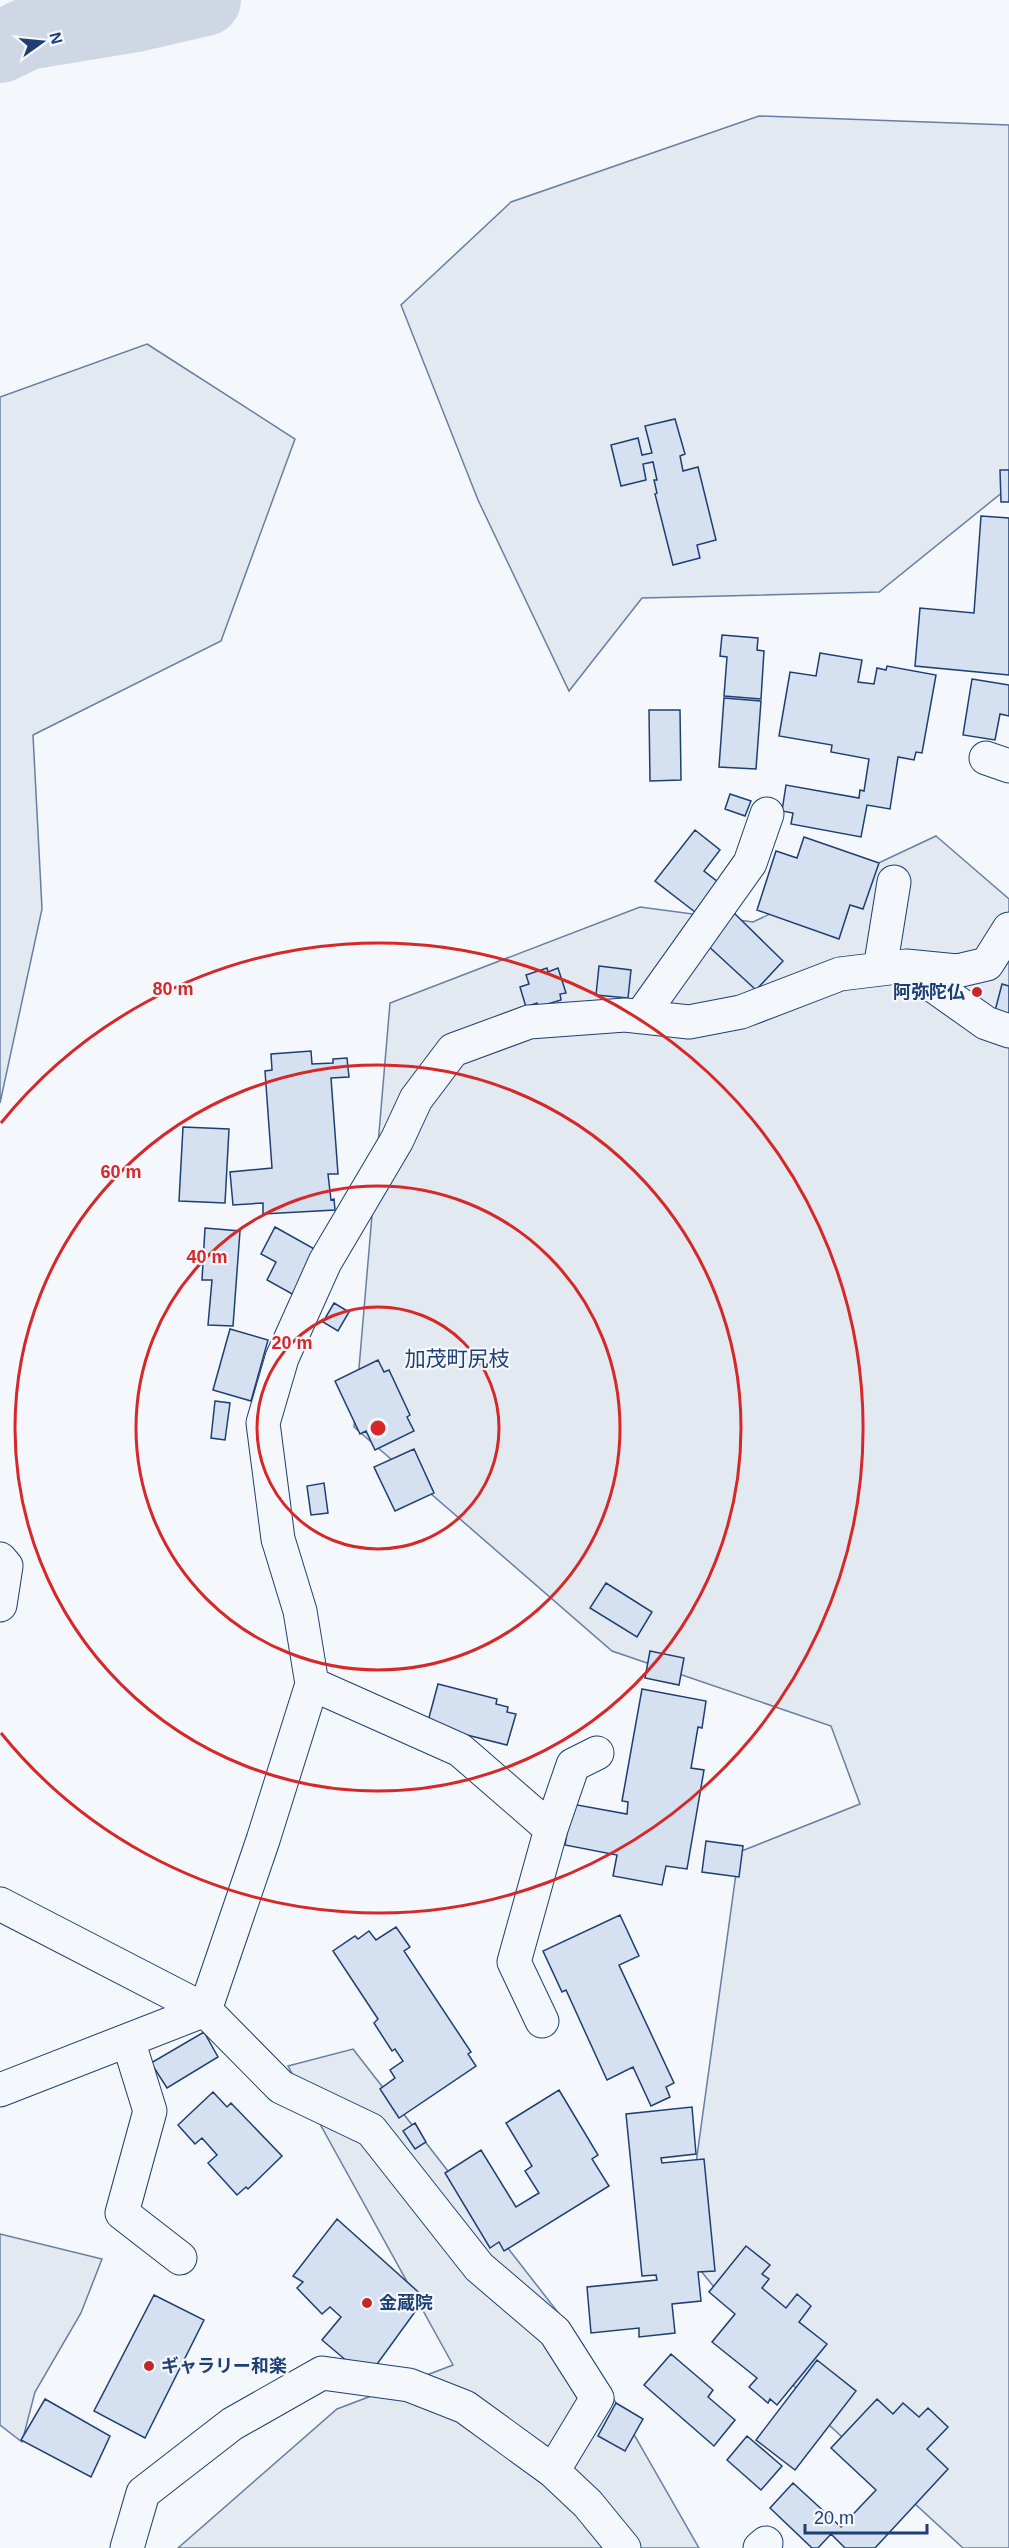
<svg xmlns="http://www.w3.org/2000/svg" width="1009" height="2548" font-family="Arial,'Noto Sans JP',sans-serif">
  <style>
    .green { fill: #e3e9f0; stroke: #687fa3; stroke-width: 1.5 }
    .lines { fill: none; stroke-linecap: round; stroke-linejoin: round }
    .river { stroke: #cfd7e4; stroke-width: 72 }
    .building { fill: #d5e0f0; stroke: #1d3f73; stroke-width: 1.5 }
    .street-casing { stroke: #1d3f73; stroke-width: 35 }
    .street { stroke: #f4f7fb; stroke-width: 33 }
    .ring { fill: none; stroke: #d62828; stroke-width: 3 }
    .poi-dot { fill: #c62828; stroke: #f4f7fb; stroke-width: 2 }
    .labels { text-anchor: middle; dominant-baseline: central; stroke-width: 4.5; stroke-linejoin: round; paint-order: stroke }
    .poi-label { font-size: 18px; font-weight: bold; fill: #1d3f73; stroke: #f4f7fb; text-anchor: start }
    .quarter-label { font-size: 21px; fill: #1d3f73; stroke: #f4f7fb }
    .centre { fill: #d62828; stroke: #f4f7fb; stroke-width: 3 }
    .ring-label { font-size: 18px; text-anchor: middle; font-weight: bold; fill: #d62828; stroke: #f4f7fb; stroke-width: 4.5; stroke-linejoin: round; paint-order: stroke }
  </style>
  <rect width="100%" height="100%" fill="#f4f7fb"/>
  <path class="green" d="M 759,116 L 1009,125 L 1009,487 L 879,592 L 642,598 L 569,691 L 478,500 L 401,305 L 511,202 Z
    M 147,344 L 295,439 L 221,641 L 33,735 L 42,909 L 0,1103 L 0,397 Z
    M 936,836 L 1009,899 L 1009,2548 L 963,2548 L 816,2413 L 684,2250 L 739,1852 L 860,1804 L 831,1726 L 612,1651 L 354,1427 L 390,1003 L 640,907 L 753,922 Z
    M 353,2049 L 581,2342 L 699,2548 L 178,2548 L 337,2409 L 453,2365 L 288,2066 Z
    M 0,2234 L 102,2259 L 81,2313 L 35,2392 L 22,2442 L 0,2425 Z"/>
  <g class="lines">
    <path class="river" d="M 0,47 L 27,34 L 136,16 L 205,0"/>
  </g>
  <path class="building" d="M 675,419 L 685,454 L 680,456 L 683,471 L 698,467 L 716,540 L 697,545 L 700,558 L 673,565 L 655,494 L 657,493 L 654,480 L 657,480 L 653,462 L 643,464 L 646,480 L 621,486 L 611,445 L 638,438 L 642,455 L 652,453 L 645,426 Z
    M 1000,470 L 1009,470 L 1009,502 L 1001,502 Z
    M 981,516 L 1009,518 L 1009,675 L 915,666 L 920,608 L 974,613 Z
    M 722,635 L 758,638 L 757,650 L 764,651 L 761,699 L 724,696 L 727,657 L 720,656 Z
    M 820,653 L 862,660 L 858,682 L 874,684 L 877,668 L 886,670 L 887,666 L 936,675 L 922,753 L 916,752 L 914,760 L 898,757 L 890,809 L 867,805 L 861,837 L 791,824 L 793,813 L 782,811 L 786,785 L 859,798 L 860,790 L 864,791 L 869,759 L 831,752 L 832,745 L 779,736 L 790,672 L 816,676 Z
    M 972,679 L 1009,685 L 1009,716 L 1000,714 L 995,740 L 963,735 Z
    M 724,698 L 761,701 L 756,769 L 719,767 Z
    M 649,710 L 680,710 L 681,780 L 650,781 Z
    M 730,794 L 751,801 L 745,816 L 725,809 Z
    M 695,830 L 720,850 L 704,871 L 718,882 L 695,912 L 655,881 Z
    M 804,837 L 879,863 L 863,909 L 850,905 L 839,939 L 757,910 L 776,851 L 797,858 Z
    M 734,913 L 783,961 L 756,990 L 705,943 Z
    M 599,966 L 631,970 L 628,998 L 596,995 Z
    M 547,968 L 548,972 L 558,968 L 566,993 L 560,994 L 561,1000 L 538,1007 L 537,1003 L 526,1007 L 520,987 L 529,984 L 526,975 Z
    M 1002,984 L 1009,986 L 1009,1015 L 995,1011 Z
    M 311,1051 L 312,1064 L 333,1063 L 333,1059 L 347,1058 L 349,1077 L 331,1078 L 338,1174 L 328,1174 L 331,1200 L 334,1199 L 335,1210 L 263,1214 L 263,1203 L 233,1205 L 230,1172 L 272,1168 L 265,1071 L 272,1070 L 271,1054 Z
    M 183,1127 L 229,1129 L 225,1203 L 179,1201 Z
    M 275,1227 L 318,1251 L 294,1295 L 267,1280 L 276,1262 L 261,1254 Z
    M 205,1228 L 240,1231 L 233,1326 L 208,1325 L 212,1280 L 202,1280 Z
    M 334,1303 L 349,1312 L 338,1331 L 323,1322 Z
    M 230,1329 L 268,1340 L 251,1401 L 213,1390 Z
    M 378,1360 L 384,1372 L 389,1370 L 410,1415 L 407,1417 L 414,1431 L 375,1450 L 366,1431 L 360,1434 L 335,1381 Z
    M 215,1401 L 230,1403 L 225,1440 L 211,1438 Z
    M 414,1449 L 434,1493 L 395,1511 L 374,1467 Z
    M 324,1483 L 328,1513 L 311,1515 L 307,1486 Z
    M 606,1583 L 652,1612 L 637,1637 L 590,1608 Z
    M 650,1651 L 684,1658 L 679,1685 L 645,1678 Z
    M 438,1684 L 497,1699 L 496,1704 L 508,1707 L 507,1712 L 516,1714 L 507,1745 L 427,1725 Z
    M 642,1689 L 706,1701 L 702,1728 L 698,1727 L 691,1768 L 704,1770 L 687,1869 L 666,1866 L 662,1885 L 613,1876 L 617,1855 L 565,1845 L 572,1804 L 627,1814 L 628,1802 L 622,1801 Z
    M 706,1841 L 743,1846 L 739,1877 L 702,1872 Z
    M 620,1915 L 639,1956 L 619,1965 L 674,2083 L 666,2087 L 670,2097 L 651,2106 L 633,2067 L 607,2080 L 566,1990 L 562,1992 L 543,1951 Z
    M 396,1927 L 410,1947 L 404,1951 L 471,2052 L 468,2054 L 476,2066 L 399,2118 L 380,2089 L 395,2078 L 390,2070 L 403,2061 L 395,2049 L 392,2051 L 374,2023 L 378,2019 L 333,1951 L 355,1936 L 358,1939 L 369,1931 L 376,1940 Z
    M 204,2032 L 218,2057 L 167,2088 L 151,2063 Z
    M 559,2090 L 598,2155 L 592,2159 L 609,2186 L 504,2251 L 499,2242 L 490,2248 L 445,2173 L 481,2150 L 516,2207 L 539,2193 L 525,2171 L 532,2166 L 506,2123 Z
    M 213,2092 L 227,2107 L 231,2103 L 282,2156 L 248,2189 L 246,2187 L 237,2195 L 208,2163 L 217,2155 L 202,2138 L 195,2144 L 178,2125 Z
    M 692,2107 L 696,2154 L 661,2158 L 662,2163 L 704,2159 L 715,2271 L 698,2272 L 701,2301 L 672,2304 L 675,2333 L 639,2337 L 639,2328 L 591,2333 L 587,2287 L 657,2280 L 656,2275 L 642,2276 L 626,2114 Z
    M 415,2123 L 426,2142 L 415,2149 L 403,2131 Z
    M 337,2219 L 425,2298 L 367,2378 L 322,2340 L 341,2317 L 330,2307 L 322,2314 L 297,2288 L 303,2282 L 293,2276 Z
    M 746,2246 L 770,2265 L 762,2274 L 769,2279 L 762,2288 L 786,2308 L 797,2294 L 811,2306 L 799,2322 L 827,2344 L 777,2405 L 770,2399 L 768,2403 L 749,2387 L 757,2378 L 712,2342 L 735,2314 L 709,2292 Z
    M 154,2295 L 204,2320 L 145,2438 L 94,2411 Z
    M 671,2354 L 713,2390 L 708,2397 L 735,2420 L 714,2446 L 644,2385 Z
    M 817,2360 L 856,2391 L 795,2470 L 756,2440 Z
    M 45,2399 L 110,2436 L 91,2477 L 21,2440 Z
    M 877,2399 L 893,2414 L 903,2403 L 919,2417 L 928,2408 L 948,2427 L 927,2449 L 948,2469 L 875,2548 L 845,2548 L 831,2534 L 818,2548 L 812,2548 L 770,2508 L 793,2483 L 841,2527 L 876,2490 L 831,2448 Z
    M 616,2403 L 643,2419 L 625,2451 L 598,2436 Z
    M 747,2436 L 782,2466 L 761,2490 L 727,2460 Z"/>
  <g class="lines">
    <defs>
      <path id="street" d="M 986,758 L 1009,766
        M 907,967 L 986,1023 L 1009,1031
        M 880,969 L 894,882
        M 641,1016 L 750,863 L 767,814
        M 0,1559 L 6,1566 L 0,1605
        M 312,1684 L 460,1750 L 551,1829 L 514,1962 L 542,2021
        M 551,1829 L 573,1765 L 597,1753
        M 0,1904 L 205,2010 L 281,2087 L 371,2130 L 479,2267 L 555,2332 L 597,2398 L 553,2471
        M 205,2010 L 263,1840 L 312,1684 L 300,1611 L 278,1539 L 263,1423 L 282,1358 L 325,1262 L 397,1140 L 416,1099 L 453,1050 L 529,1022 L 625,1015 L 689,1022 L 741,1012 L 840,974 L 906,966 L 957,971 L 987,964 L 1009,929
        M 128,2040 L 150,2111 L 122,2213 L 180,2258
        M 0,2090 L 205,2010
        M 127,2548 L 143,2493 L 232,2424 L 322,2373 L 409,2385 L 465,2407 L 553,2471 L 588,2504 L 624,2548
        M 760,2548 L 766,2543"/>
    </defs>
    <use href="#street" class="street-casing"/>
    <use href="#street" class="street"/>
  </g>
  <g class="ring">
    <circle cx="378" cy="1428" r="121"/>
    <circle cx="378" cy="1428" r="242"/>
    <circle cx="378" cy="1428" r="363"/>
    <path d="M1 1123A485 485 0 1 1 1 1733"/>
  </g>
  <g class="poi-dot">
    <circle cx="977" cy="992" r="6"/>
    <circle cx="367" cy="2303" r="6"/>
    <circle cx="149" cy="2366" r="6"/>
  </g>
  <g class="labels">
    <g class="poi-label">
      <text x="965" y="992" text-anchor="end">阿弥陀仏</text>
      <text x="379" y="2303">金蔵院</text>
      <text x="161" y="2366">ギャラリー和楽</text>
    </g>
    <g class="quarter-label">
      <text x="457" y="1358">加茂町尻枝</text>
    </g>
  </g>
  <circle cx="378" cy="1428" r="9" class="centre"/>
  <g class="ring-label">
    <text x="173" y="995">80 m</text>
    <text x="121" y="1178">60 m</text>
    <text x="207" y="1263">40 m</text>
    <text x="292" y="1349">20 m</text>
  </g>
  <g transform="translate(42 42) rotate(75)" stroke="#f4f7fb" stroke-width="4.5" paint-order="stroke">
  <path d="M0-4.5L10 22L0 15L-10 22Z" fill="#1d3f73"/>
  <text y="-9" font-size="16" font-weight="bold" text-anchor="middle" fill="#1d3f73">N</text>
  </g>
  <path d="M805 2524v9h122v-9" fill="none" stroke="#1d3f73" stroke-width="3"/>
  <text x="814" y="2524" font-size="18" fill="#1d3f73" stroke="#f4f7fb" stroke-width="4.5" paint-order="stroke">20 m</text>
</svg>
